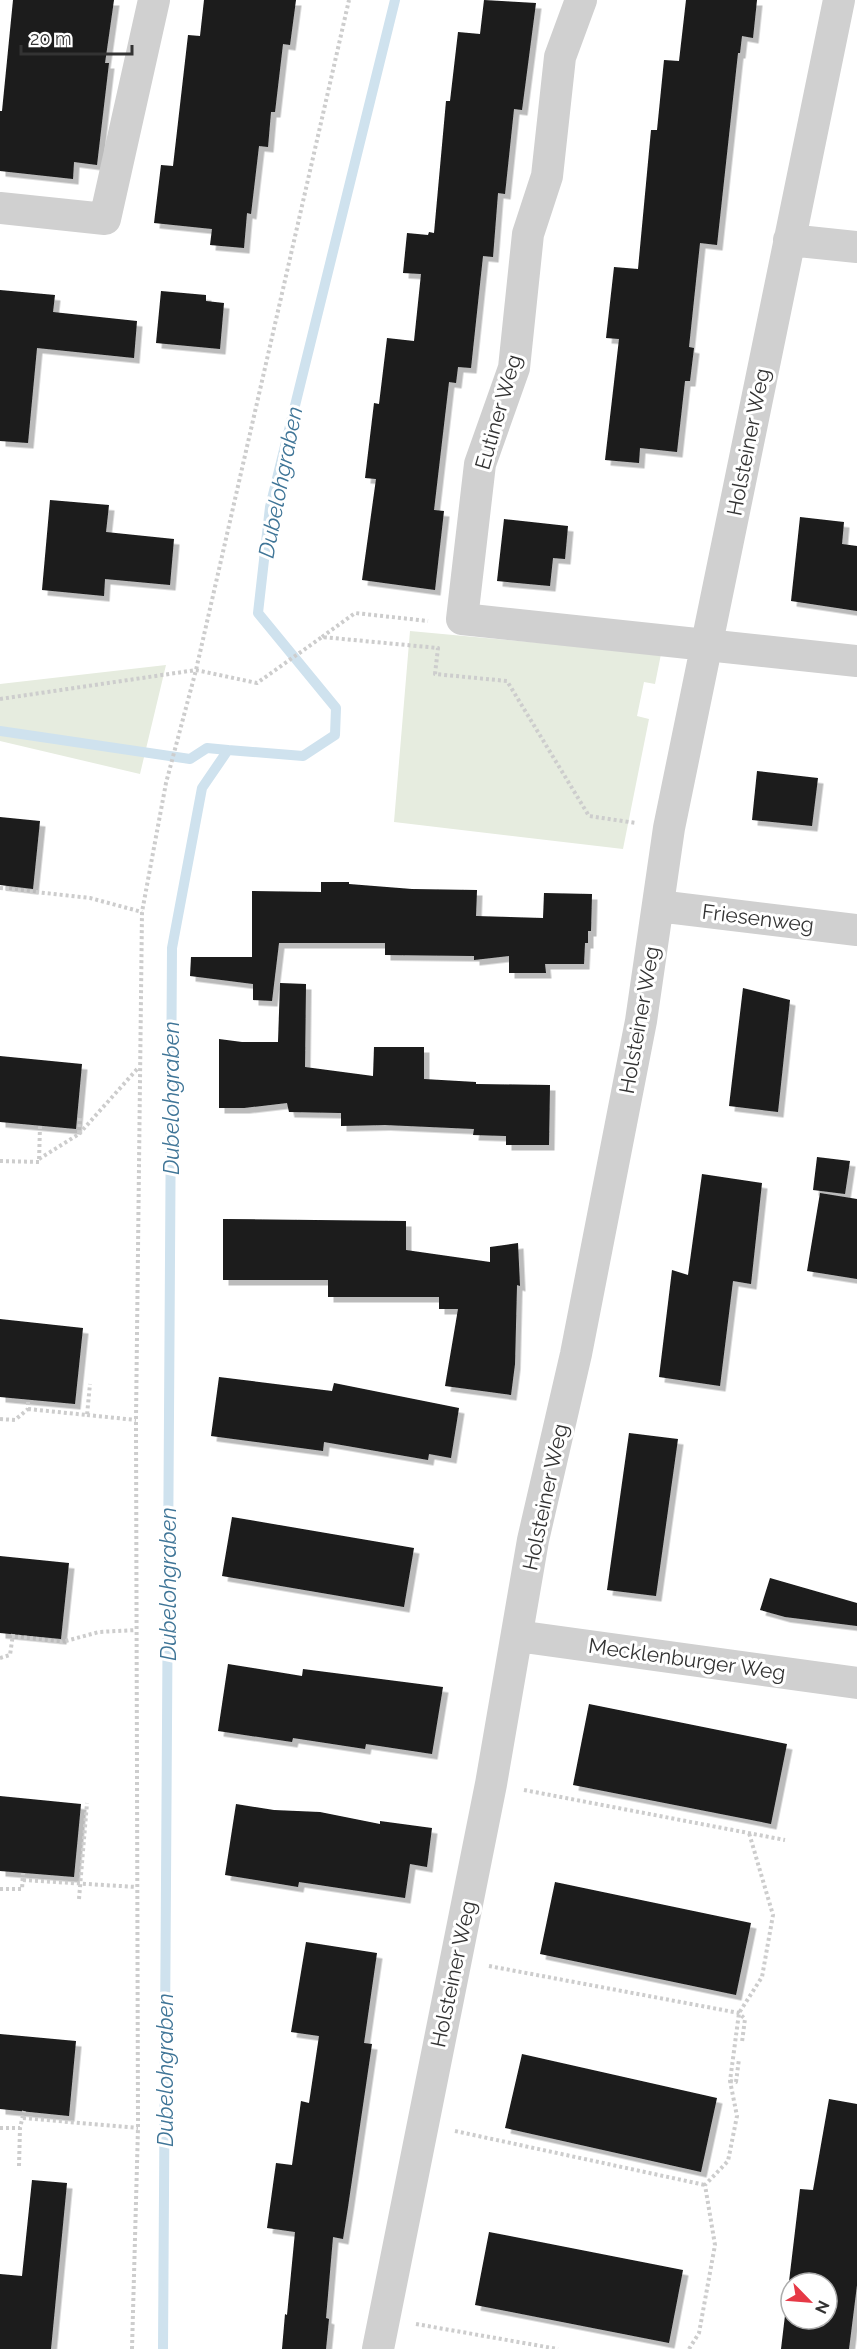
<svg xmlns="http://www.w3.org/2000/svg" width="857" height="2349" font-family="Raleway,sans-serif">
  <style>
    .green { fill: #e6ecdf }
    .lines { fill: none; stroke-linecap: round; stroke-linejoin: round }
    .stream { stroke: #cfe2ee; stroke-width: 10 }
    .building { fill: #1a1a1a; fill-rule: evenodd; filter: url(#shadow) }
    .path { stroke: #cdcdcd; stroke-width: 4; stroke-dasharray: 3 3; stroke-linecap: butt }
    .street { stroke: #d0d0d0; stroke-width: 32 }
    .labels { text-anchor: middle; dominant-baseline: central; stroke-width: 6; stroke-linejoin: round; paint-order: stroke }
    .street-label { font-size: 21px; fill: #333; stroke: #fff }
    .water-label { font-size: 22px; font-style: italic; fill: #3f7597; stroke: #fff }
  </style>
  <defs>
    <filter id="shadow"><feDropShadow dx="5.5" dy="5.5" stdDeviation="0" flood-color="#0004"/></filter>
  </defs>
  <rect width="100%" height="100%" fill="#fff"/>
  <path class="green" d="M 410,631 L 661,654 L 655,684 L 644,682 L 637,716 L 649,719 L 623,849 L 394,822 Z
    M 166,665 L 140,774 L 0,741 L 0,684 Z"/>
  <g class="lines">
    <path class="stream" d="M 0,731 L 190,759 L 207,748 L 228,750
      M 163,2349 L 172,948 L 202,788 L 228,750 L 303,756 L 335,735 L 336,708 L 258,613 L 270,507 L 395,0"/>
  </g>
  <path class="building" d="M 13,0 L 114,0 L 105,63 L 109,63 L 97,165 L 74,162 L 73,179 L 0,171 L 0,111 L 2,111 Z
    M 204,0 L 296,0 L 290,45 L 283,44 L 275,112 L 271,112 L 268,147 L 259,146 L 251,214 L 247,213 L 244,248 L 210,245 L 212,229 L 154,223 L 161,165 L 173,166 L 188,35 L 200,36 Z
    M 484,0 L 536,3 L 522,110 L 514,109 L 505,194 L 498,193 L 493,257 L 483,256 L 471,368 L 458,367 L 456,383 L 449,382 L 434,510 L 444,511 L 435,590 L 362,580 L 376,479 L 365,478 L 374,403 L 379,404 L 387,338 L 414,341 L 421,274 L 403,273 L 407,233 L 428,235 L 429,232 L 434,233 L 446,101 L 450,101 L 458,32 L 480,34 Z
    M 686,0 L 757,0 L 753,38 L 742,36 L 740,53 L 738,53 L 717,245 L 700,243 L 689,347 L 694,348 L 690,381 L 685,381 L 677,452 L 640,448 L 639,463 L 605,460 L 619,339 L 606,338 L 614,267 L 638,269 L 651,130 L 657,130 L 664,60 L 679,61 Z
    M 0,290 L 55,295 L 53,312 L 137,321 L 134,358 L 37,348 L 28,443 L 0,441 Z
    M 161,291 L 206,295 L 206,301 L 224,303 L 220,349 L 156,343 Z
    M 50,500 L 109,505 L 106,532 L 174,539 L 170,585 L 105,579 L 104,596 L 42,590 Z
    M 800,517 L 844,522 L 842,544 L 857,546 L 857,611 L 791,601 Z
    M 504,519 L 568,526 L 565,559 L 553,558 L 550,586 L 497,581 Z
    M 757,771 L 818,778 L 812,826 L 752,820 Z
    M 0,817 L 40,821 L 33,889 L 0,885 Z
    M 321,882 L 349,882 L 349,884 L 412,889 L 477,890 L 476,916 L 543,918 L 544,893 L 592,894 L 591,931 L 588,931 L 588,943 L 585,943 L 584,964 L 545,964 L 546,973 L 509,973 L 509,956 L 474,960 L 474,956 L 385,955 L 385,943 L 279,943 L 272,1001 L 253,1000 L 253,984 L 190,976 L 191,957 L 252,957 L 252,891 L 321,892 Z
    M 280,983 L 306,984 L 305,1067 L 373,1076 L 374,1047 L 424,1047 L 424,1079 L 476,1082 L 476,1084 L 550,1085 L 549,1145 L 506,1145 L 506,1136 L 473,1135 L 474,1129 L 385,1125 L 341,1126 L 341,1113 L 289,1112 L 287,1103 L 244,1108 L 219,1108 L 219,1039 L 242,1042 L 278,1042 Z
    M 743,988 L 790,1000 L 778,1112 L 729,1106 Z
    M 0,1056 L 82,1064 L 76,1129 L 0,1122 Z
    M 817,1157 L 850,1161 L 845,1194 L 813,1190 Z
    M 702,1174 L 762,1183 L 751,1284 L 733,1281 L 720,1386 L 659,1377 L 672,1270 L 688,1275 Z
    M 820,1193 L 857,1199 L 857,1279 L 807,1271 Z
    M 223,1219 L 406,1221 L 406,1250 L 490,1262 L 490,1247 L 518,1243 L 520,1286 L 517,1285 L 515,1364 L 511,1395 L 445,1386 L 458,1309 L 439,1309 L 439,1297 L 328,1297 L 328,1280 L 223,1280 Z
    M 0,1319 L 83,1328 L 75,1404 L 0,1397 Z
    M 219,1377 L 332,1391 L 334,1383 L 459,1408 L 451,1458 L 429,1454 L 428,1460 L 324,1442 L 323,1451 L 211,1436 Z
    M 629,1433 L 678,1439 L 656,1596 L 607,1590 Z
    M 232,1517 L 414,1548 L 404,1607 L 222,1576 Z
    M 0,1556 L 69,1563 L 61,1639 L 0,1633 Z
    M 770,1578 L 857,1603 L 857,1626 L 785,1617 L 760,1610 Z
    M 228,1664 L 302,1676 L 303,1669 L 443,1687 L 432,1754 L 366,1744 L 365,1749 L 293,1738 L 292,1742 L 218,1731 Z
    M 589,1704 L 787,1744 L 771,1824 L 573,1785 Z
    M 0,1796 L 81,1804 L 74,1877 L 0,1871 Z
    M 236,1804 L 274,1810 L 320,1812 L 380,1824 L 380,1821 L 432,1828 L 427,1867 L 410,1864 L 405,1898 L 299,1882 L 298,1887 L 225,1875 Z
    M 555,1882 L 751,1923 L 736,1995 L 540,1954 Z
    M 306,1942 L 377,1953 L 364,2043 L 372,2044 L 348,2207 L 343,2239 L 333,2237 L 326,2318 L 329,2319 L 326,2349 L 282,2349 L 285,2314 L 287,2315 L 295,2232 L 267,2228 L 276,2163 L 292,2165 L 301,2101 L 309,2103 L 319,2036 L 291,2032 Z
    M 0,2034 L 76,2041 L 69,2116 L 0,2109 Z
    M 522,2054 L 717,2098 L 701,2172 L 505,2128 Z
    M 829,2099 L 857,2104 L 857,2285 L 849,2349 L 781,2349 L 800,2189 L 813,2190 ZM 791,2283 L 827,2283 L 827,2319 L 791,2319 Z
    M 32,2180 L 67,2183 L 51,2349 L 0,2349 L 0,2274 L 22,2276 Z
    M 489,2232 L 683,2270 L 669,2343 L 475,2305 Z"/>
  <g class="lines">
    <path class="path" d="M 322,637 L 355,613 L 428,621
      M 0,699 L 196,670 L 257,683 L 322,637 L 438,648 L 435,674 L 507,681 L 589,816 L 636,823
      M 0,888 L 90,898 L 142,912
      M 79,1134 L 139,1067
      M 39,1159 L 79,1134 L 80,1117
      M 0,1161 L 39,1162 L 40,1126
      M 28,1409 L 87,1415 L 90,1384
      M 87,1415 L 136,1420
      M 0,1419 L 15,1420 L 28,1409 L 28,1400
      M 12,1636 L 62,1642 L 99,1632 L 136,1630
      M 0,1658 L 10,1655 L 13,1634
      M 524,1790 L 785,1840
      M 23,1880 L 136,1887
      M 0,1889 L 22,1889 L 23,1873
      M 79,1899 L 87,1803
      M 489,1966 L 739,2013 L 745,2019 L 742,2042
      M 730,2081 L 736,2082 L 739,2059
      M 23,2118 L 138,2128
      M 0,2128 L 20,2128 L 24,2111
      M 455,2131 L 705,2185
      M 19,2166 L 20,2128
      M 416,2324 L 558,2349
      M 132,2349 L 138,2128 L 136,1420 L 142,912 L 166,783 L 196,670 L 349,0
      M 689,2349 L 699,2333 L 715,2245 L 705,2185 L 728,2161 L 737,2116 L 730,2081 L 739,2013 L 762,1977 L 773,1915 L 749,1833"/>
    <path class="street" d="M 581,0 L 560,57 L 547,176 L 528,234 L 514,368 L 480,464 L 462,619 L 857,661
      M 0,208 L 105,219 L 154,0
      M 789,240 L 857,247
      M 658,906 L 857,930
      M 517,1636 L 857,1683
      M 378,2349 L 491,1784 L 533,1540 L 576,1354 L 641,1021 L 669,828 L 839,0"/>
  </g>
  <g class="labels">
    <g class="street-label">
      <text transform="translate(498 412) rotate(-74)">Eutiner Weg</text>
      <text transform="translate(748 442) rotate(-79)">Holsteiner Weg</text>
      <text transform="translate(758 918) rotate(7)">Friesenweg</text>
      <text transform="translate(639 1020) rotate(-80)">Holsteiner Weg</text>
      <text transform="translate(545 1497) rotate(-78)">Holsteiner Weg</text>
      <text transform="translate(687 1659) rotate(8)">Mecklenburger Weg</text>
      <text transform="translate(453 1974) rotate(-78)">Holsteiner Weg</text>
    </g>
    <g class="water-label">
      <text transform="translate(280 482) rotate(-79)">Dubelohgraben</text>
      <text transform="translate(171 1098) rotate(-90)">Dubelohgraben</text>
      <text transform="translate(168 1584) rotate(-90)">Dubelohgraben</text>
      <text transform="translate(165 2070) rotate(-90)">Dubelohgraben</text>
    </g>
  </g>
  <g transform="translate(809 2301) rotate(115)"><circle r="28" fill="#ffffff" stroke="#adadad" stroke-width="1.5"/>
  <path d="M0-4.5L10 22L0 15L-10 22Z" fill="#e63946"/>
  <text y="-9" font-size="16" font-weight="bold" text-anchor="middle" fill="#333333">N</text>
  </g>
  <path d="M21 45v9h111v-9" fill="none" stroke="#333333" stroke-width="3"/>
  <text x="30" y="45" font-size="18" fill="#333333" stroke="#ffffff" stroke-width="4.5" paint-order="stroke">20 m</text>
</svg>
